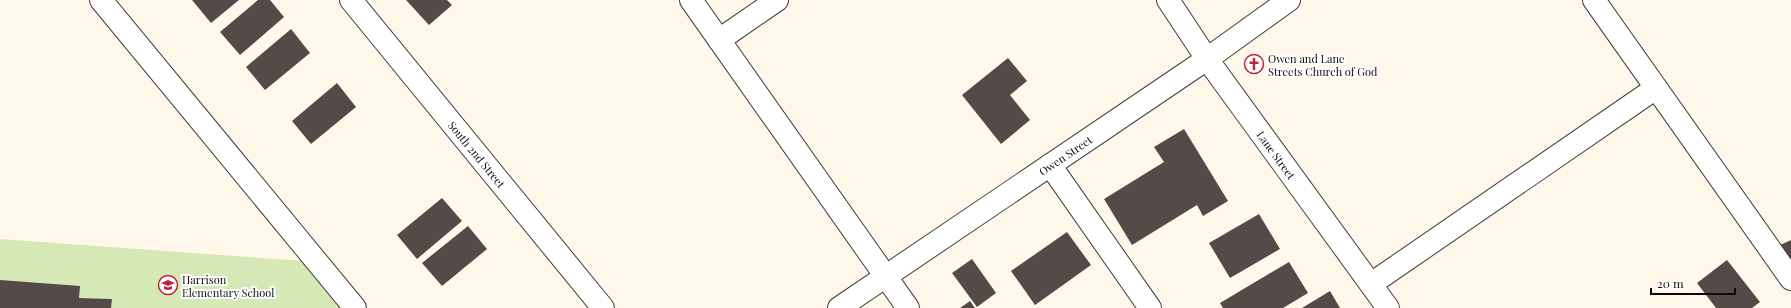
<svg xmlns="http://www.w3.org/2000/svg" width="1791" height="308" font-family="'Playfair Display',serif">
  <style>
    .green { fill: #d6e8b5 }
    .building { fill: #544b48 }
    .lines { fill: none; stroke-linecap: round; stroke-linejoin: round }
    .minor-casing { stroke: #3e3e3e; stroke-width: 24 }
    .minor { stroke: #fff; stroke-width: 22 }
    .labels { text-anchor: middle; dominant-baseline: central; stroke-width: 4; stroke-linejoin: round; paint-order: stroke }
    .poi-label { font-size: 11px; fill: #0b0b0b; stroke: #fff; text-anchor: start }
    .street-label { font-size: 11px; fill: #0b0b0b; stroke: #fff }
  </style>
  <rect width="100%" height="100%" fill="#fff8ea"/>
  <path class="green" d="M 0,239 L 317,262 L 355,308 L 111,308 L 112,299 L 79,298 L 0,280 Z"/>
  <path class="building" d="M 192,0 L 239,0 L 211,23 Z
    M 258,0 L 270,0 L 284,17 L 240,55 L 220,32 Z
    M 406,0 L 447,0 L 452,5 L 429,25 Z
    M 291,29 L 310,53 L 265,90 L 246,67 Z
    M 1008,58 L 1027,81 L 1010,95 L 1030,120 L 1001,144 L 962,95 Z
    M 337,83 L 356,107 L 311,144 L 292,121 Z
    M 1184,129 L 1228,201 L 1203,216 L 1197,205 L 1132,245 L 1104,199 L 1164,162 L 1154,147 Z
    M 442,198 L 462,221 L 417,259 L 397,235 Z
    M 1259,214 L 1280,249 L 1230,278 L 1209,243 Z
    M 468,226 L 487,249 L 442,286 L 422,263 Z
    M 1067,232 L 1091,265 L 1035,305 L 1011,271 Z
    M 1791,240 L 1791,282 L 1774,248 Z
    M 972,259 L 996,293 L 977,307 L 952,273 Z
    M 1727,260 L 1760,302 L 1752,308 L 1716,308 L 1697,283 Z
    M 1289,262 L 1308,293 L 1283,308 L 1223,308 L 1220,303 Z
    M 0,280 L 80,286 L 79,298 L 112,299 L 111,308 L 0,308 Z
    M 1330,291 L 1340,308 L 1302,308 Z
    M 970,301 L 975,308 L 960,308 Z"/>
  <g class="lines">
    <defs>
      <g id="minor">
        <path d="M 101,0 L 355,308"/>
        <path id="s1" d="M 351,0 L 603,308"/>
        <path d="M 691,0 L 908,308"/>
        <path id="s2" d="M 1168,0 L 1207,59 L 1388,308"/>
        <path d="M 1594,0 L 1791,279"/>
        <path d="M 719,40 L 777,0"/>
        <path d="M 1050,165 L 1150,308"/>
        <path d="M 1371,284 L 1656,88"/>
        <path id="s3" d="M 839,308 L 1207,59 L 1289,0"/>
      </g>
    </defs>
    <use href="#minor" class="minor-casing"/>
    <use href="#minor" class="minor"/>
  </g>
  <defs>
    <symbol id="church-ring" viewBox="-11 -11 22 22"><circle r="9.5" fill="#fff" stroke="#b9253f" stroke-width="1.5"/><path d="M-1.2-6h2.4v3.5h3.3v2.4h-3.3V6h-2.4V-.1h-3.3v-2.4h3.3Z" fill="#b9253f"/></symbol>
    <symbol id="school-ring" viewBox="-11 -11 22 22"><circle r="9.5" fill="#fff" stroke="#b9253f" stroke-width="1.5"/><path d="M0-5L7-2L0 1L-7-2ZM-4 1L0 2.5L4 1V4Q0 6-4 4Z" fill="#b9253f"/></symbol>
  </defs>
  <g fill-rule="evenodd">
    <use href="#church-ring" x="1243" y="53" width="22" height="22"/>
    <use href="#school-ring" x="157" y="274" width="22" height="22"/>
  </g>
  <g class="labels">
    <g class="poi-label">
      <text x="1268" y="58">Owen and Lane<tspan x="1268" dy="13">Streets Church of God</tspan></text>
      <text x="182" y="279">Harrison<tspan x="182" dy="13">Elementary School</tspan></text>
    </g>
    <g class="street-label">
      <text stroke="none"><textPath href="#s1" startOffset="199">South 2nd Street</textPath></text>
      <text stroke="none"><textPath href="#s3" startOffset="273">Owen Street</textPath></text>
      <text stroke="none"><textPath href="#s2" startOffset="189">Lane Street</textPath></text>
    </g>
  </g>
  <path d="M1651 288v6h84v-6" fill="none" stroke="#0b0b0b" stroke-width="2"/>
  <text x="1657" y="288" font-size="12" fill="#0b0b0b" stroke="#ffffff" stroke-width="3" paint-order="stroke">20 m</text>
</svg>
